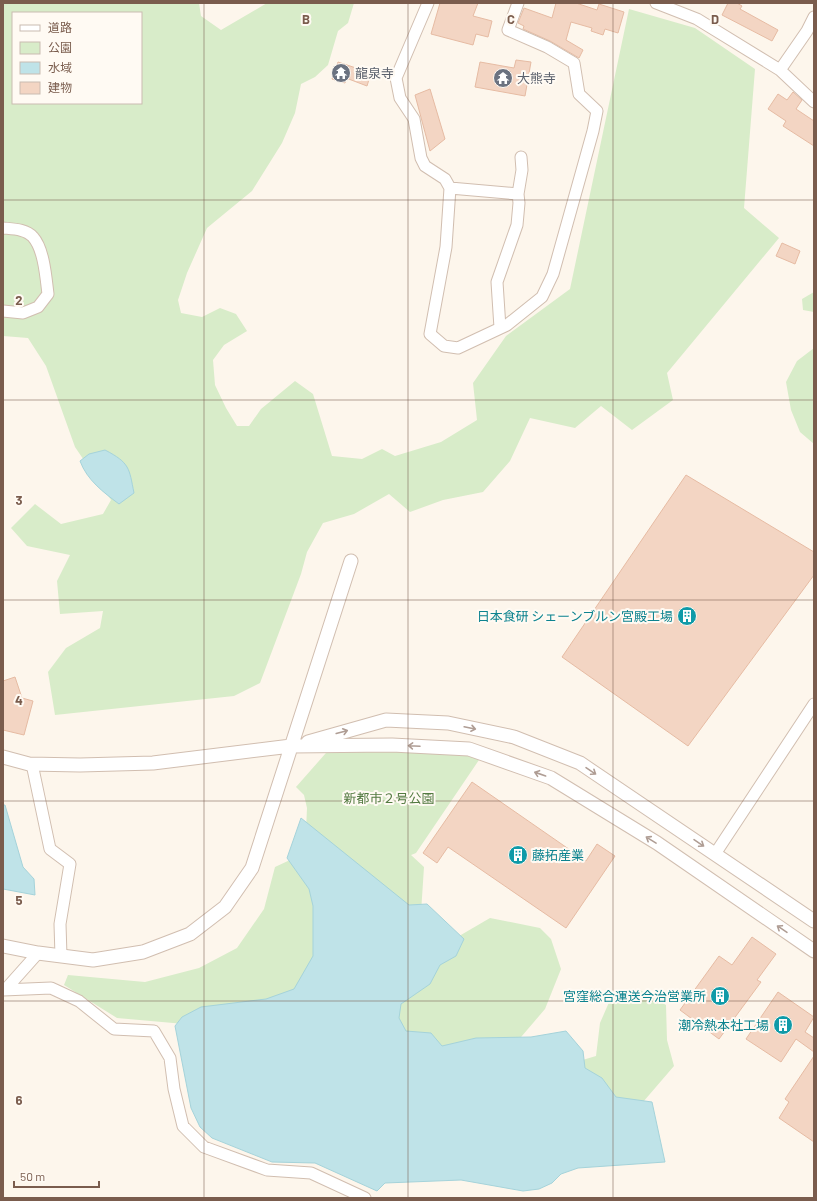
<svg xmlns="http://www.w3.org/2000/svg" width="817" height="1201" font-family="Barlow,'Noto Sans JP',sans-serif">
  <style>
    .green { fill: #d8ecc9; fill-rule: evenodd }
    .water { fill: #bfe3e8; stroke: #a5d3da }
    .building { fill: #f3d5c3; stroke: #e6bba3 }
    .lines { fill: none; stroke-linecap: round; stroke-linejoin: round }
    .minor-casing { stroke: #d1beb0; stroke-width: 13 }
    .tertiary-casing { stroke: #d1beb0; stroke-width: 15 }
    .minor { stroke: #fff; stroke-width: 11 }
    .tertiary { stroke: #fff; stroke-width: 13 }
    .oneway { stroke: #af9d94 }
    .grid { fill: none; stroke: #7a5c4d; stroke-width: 1; stroke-opacity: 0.55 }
    .labels { text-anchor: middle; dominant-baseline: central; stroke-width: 4; stroke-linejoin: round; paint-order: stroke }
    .worship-label { font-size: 13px; fill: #5b616d; stroke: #fffaf3; text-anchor: start }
    .culture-label { font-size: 13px; fill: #0d838f; stroke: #fffaf3; text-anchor: end }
    .park-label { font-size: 13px; fill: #537a41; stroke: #fffaf3 }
    .grid-label { font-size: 13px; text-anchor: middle; font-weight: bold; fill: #7a5c4d; stroke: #fffaf3; stroke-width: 4; stroke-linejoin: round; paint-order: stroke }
  </style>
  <rect width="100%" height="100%" fill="#fdf6ec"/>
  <path class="green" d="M 3,3 L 199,3 L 201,16 L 221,30 L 267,3 L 354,3 L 348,23 L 338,31 L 328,65 L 315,77 L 301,84 L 295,113 L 282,143 L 252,191 L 207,228 L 187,273 L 178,300 L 181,313 L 202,317 L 220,308 L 236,314 L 247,331 L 224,345 L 213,360 L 215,385 L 226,408 L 237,426 L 249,426 L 261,409 L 295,381 L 313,394 L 332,456 L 362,459 L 382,449 L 395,456 L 441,442 L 477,420 L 473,383 L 506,336 L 570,289 L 629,9 L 695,28 L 755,69 L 744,208 L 779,238 L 667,373 L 673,400 L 632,430 L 601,406 L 575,428 L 530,418 L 510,461 L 483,492 L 443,500 L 410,512 L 389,494 L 354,514 L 323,523 L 307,552 L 301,574 L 260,683 L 234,696 L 55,715 L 48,672 L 66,648 L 100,628 L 103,611 L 60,614 L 57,581 L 70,555 L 27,546 L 11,528 L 35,504 L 61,524 L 103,514 L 111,500 L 75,447 L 46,366 L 28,338 L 3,336 ZM 13,13 L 141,13 L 141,103 L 13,103 Z
    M 814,292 L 814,312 L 803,310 L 802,299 Z
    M 814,348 L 814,444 L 800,432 L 791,410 L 786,382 L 797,361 Z
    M 333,745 L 397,745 L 481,757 L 416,853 L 411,855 L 424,867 L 420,928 L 442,946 L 490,918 L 540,928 L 551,939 L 561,969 L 545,1009 L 510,1050 L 569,1064 L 596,1056 L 600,1023 L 610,1000 L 640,990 L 666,1005 L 667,1040 L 674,1066 L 631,1116 L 304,1009 L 218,1027 L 117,1018 L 64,985 L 68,975 L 145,982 L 199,968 L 237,948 L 264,909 L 275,867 L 305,853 L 307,808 L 304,795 L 296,787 Z"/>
  <path class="water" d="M 105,450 C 130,463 129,468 134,493 L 119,504 C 103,492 87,480 80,461 L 89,454 Z
    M 3,805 L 5,805 L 23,867 L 34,879 L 35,895 L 3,889 Z
    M 301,818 L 409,905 L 427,904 L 464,939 L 456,956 L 440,965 L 430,984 L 401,1004 L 399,1018 L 406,1031 L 431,1033 L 442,1046 L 476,1038 L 531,1037 L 566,1031 L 583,1051 L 585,1068 L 602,1078 L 616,1097 L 652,1102 L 665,1162 L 578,1168 L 561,1174 L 552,1183 L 539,1189 L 523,1191 L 461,1180 L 385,1183 L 377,1191 L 315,1163 L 272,1162 L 212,1138 L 200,1127 L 191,1108 L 175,1026 L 182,1017 L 201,1007 L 266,999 L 294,989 L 313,956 L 313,906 L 309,889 L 287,858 Z"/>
  <path class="building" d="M 440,3 L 478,3 L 473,16 L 492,21 L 488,37 L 476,34 L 473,45 L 431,34 Z
    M 556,3 L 576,3 L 597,10 L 599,4 L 624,12 L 618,33 L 605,29 L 603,35 L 591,31 L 592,28 L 571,22 L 566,40 L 583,50 L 579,58 L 550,41 L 523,29 L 524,26 L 518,23 L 524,8 L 552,18 Z
    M 728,3 L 737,3 L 742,6 L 740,9 L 778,30 L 772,41 L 722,15 Z
    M 516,60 L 531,62 L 525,96 L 475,87 L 480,62 L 514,68 Z
    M 338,62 L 371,73 L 367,86 L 346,78 L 345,83 L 332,79 Z
    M 430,89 L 445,139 L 430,151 L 415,95 Z
    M 793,92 L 802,100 L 796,109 L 814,121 L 814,146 L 783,126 L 786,121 L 768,109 L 778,94 L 787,100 Z
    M 782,243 L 800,251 L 795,264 L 776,256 Z
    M 686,475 L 814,552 L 814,575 L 688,746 L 562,657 Z
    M 15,677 L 22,698 L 33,701 L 24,735 L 3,730 L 3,681 Z
    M 472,782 L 586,861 L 597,844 L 615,856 L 566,928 L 448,847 L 437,863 L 423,853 Z
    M 752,937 L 776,954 L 757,980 L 761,982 L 719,1039 L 680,1010 L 719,956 L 732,965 Z
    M 778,992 L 814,1017 L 805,1032 L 814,1038 L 814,1052 L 796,1039 L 781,1062 L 746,1039 Z
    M 814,1056 L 814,1142 L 779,1118 L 789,1102 L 785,1099 Z"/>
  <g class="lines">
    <defs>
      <path id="minor" d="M 428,3 L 396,78 L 400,98 L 414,119 L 421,158 L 425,166 L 445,179 L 450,188 L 446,247 L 430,334 L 444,346 L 458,348 L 507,325 L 542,297 L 553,274 L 593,131 L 597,111 L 579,94 L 574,63 L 547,47 L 508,30 L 518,3
        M 656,3 L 697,19 L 780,70 L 814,102
        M 780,70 L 807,31 L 814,17
        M 450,188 L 518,194
        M 3,228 C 13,229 26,229 33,237 C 44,249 46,278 48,294 L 38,307 L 23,313 L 3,311
        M 500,328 L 497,282 L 517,225 L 519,203 L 518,194 L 522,170 L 521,157
        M 32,764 L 50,849 L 70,864 L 60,924 L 61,956
        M 715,854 L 814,704
        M 3,990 L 51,988 L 79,1001 L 114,1029 L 154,1031 L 170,1058 L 174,1089 L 183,1126 L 204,1147 L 267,1170 L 311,1173 L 365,1198
        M 5,990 L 38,953"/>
      <path id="tertiary" d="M 308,742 L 386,720 L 448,723 L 514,737 L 580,763 L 814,921
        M 3,757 L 29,764 L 80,765 L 153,763 L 291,746 L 392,745 L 469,749 L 551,778 L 657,843 L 814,951
        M 3,946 L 38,953 L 93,960 L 143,952 L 190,934 L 225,907 L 252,868 L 351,561"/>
    </defs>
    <use href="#minor" class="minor-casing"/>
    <use href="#tertiary" class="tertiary-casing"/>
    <use href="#minor" class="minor"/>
    <use href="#tertiary" class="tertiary"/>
  </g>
  <defs><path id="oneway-shaft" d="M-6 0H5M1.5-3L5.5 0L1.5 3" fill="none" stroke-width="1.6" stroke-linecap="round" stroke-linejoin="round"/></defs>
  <g class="oneway">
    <use href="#oneway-shaft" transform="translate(470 728) rotate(12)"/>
    <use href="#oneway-shaft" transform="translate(342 732) rotate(-15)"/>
    <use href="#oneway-shaft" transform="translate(414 746) rotate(-177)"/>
    <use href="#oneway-shaft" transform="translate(591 771) rotate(34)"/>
    <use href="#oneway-shaft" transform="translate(540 774) rotate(-161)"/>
    <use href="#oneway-shaft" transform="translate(651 840) rotate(-148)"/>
    <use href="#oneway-shaft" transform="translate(699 843) rotate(34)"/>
    <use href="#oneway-shaft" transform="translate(782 929) rotate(-146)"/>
  </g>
  <path class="grid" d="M 204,3 L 204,1198M 408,3 L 408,1198M 613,3 L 613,1198M 3,200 L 814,200M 3,400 L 814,400M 3,600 L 814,600M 3,801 L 814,801M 3,1001 L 814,1001"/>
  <defs>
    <symbol id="temple-disc" viewBox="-11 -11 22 22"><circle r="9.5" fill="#6b7280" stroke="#fffaf3"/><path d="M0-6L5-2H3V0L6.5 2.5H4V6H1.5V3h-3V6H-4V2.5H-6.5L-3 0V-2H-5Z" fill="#fff"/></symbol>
    <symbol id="building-disc" viewBox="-11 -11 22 22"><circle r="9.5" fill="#0f9aa8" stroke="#fffaf3"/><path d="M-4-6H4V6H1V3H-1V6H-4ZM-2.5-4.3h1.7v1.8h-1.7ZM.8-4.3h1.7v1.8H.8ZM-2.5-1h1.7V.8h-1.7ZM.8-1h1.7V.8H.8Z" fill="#fff"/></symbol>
  </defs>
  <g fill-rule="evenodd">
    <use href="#temple-disc" x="330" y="62" width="22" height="22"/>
    <use href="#temple-disc" x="492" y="67" width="22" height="22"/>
    <use href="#building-disc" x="676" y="605" width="22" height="22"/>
    <use href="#building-disc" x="507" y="844" width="22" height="22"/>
    <use href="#building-disc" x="709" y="985" width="22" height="22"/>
    <use href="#building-disc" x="772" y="1014" width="22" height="22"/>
  </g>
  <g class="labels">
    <g class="worship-label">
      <text x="355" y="73">龍泉寺</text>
      <text x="517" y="78">大熊寺</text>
    </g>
    <g class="culture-label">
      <text x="673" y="616">日本食研 シェーンブルン宮殿工場</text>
      <text x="532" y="855" text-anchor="start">藤拓産業</text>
      <text x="706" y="996">宮窪総合運送今治営業所</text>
      <text x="769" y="1025">潮冷熱本社工場</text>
    </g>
    <g class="park-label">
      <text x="389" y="798">新都市２号公園</text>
    </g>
  </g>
  <g class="grid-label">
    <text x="306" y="24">B</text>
    <text x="511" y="24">C</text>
    <text x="715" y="24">D</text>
    <text x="19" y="305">2</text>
    <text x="19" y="505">3</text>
    <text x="19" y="705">4</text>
    <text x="19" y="905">5</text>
    <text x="19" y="1105">6</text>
  </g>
  <rect width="817" height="1201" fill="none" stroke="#7a5c4d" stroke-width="8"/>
  <rect x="12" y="12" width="130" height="92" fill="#fffaf3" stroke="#cabbb1"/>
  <rect x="20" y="25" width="20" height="6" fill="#ffffff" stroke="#cabbb1"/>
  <text x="48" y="32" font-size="12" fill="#7a5c4d">道路</text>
  <rect x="20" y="42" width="20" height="12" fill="#d8ecc9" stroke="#cabbb1"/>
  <text x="48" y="52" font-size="12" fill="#7a5c4d">公園</text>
  <rect x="20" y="62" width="20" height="12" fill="#bfe3e8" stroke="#cabbb1"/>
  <text x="48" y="72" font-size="12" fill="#7a5c4d">水域</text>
  <rect x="20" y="82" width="20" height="12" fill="#f3d5c3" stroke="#cabbb1"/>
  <text x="48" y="92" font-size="12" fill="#7a5c4d">建物</text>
  <path d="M14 1181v6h85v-6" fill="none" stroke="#7a5c4d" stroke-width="2"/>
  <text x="20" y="1181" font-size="12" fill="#7a5c4d" stroke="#fffaf3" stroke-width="3" paint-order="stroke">50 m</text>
</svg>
